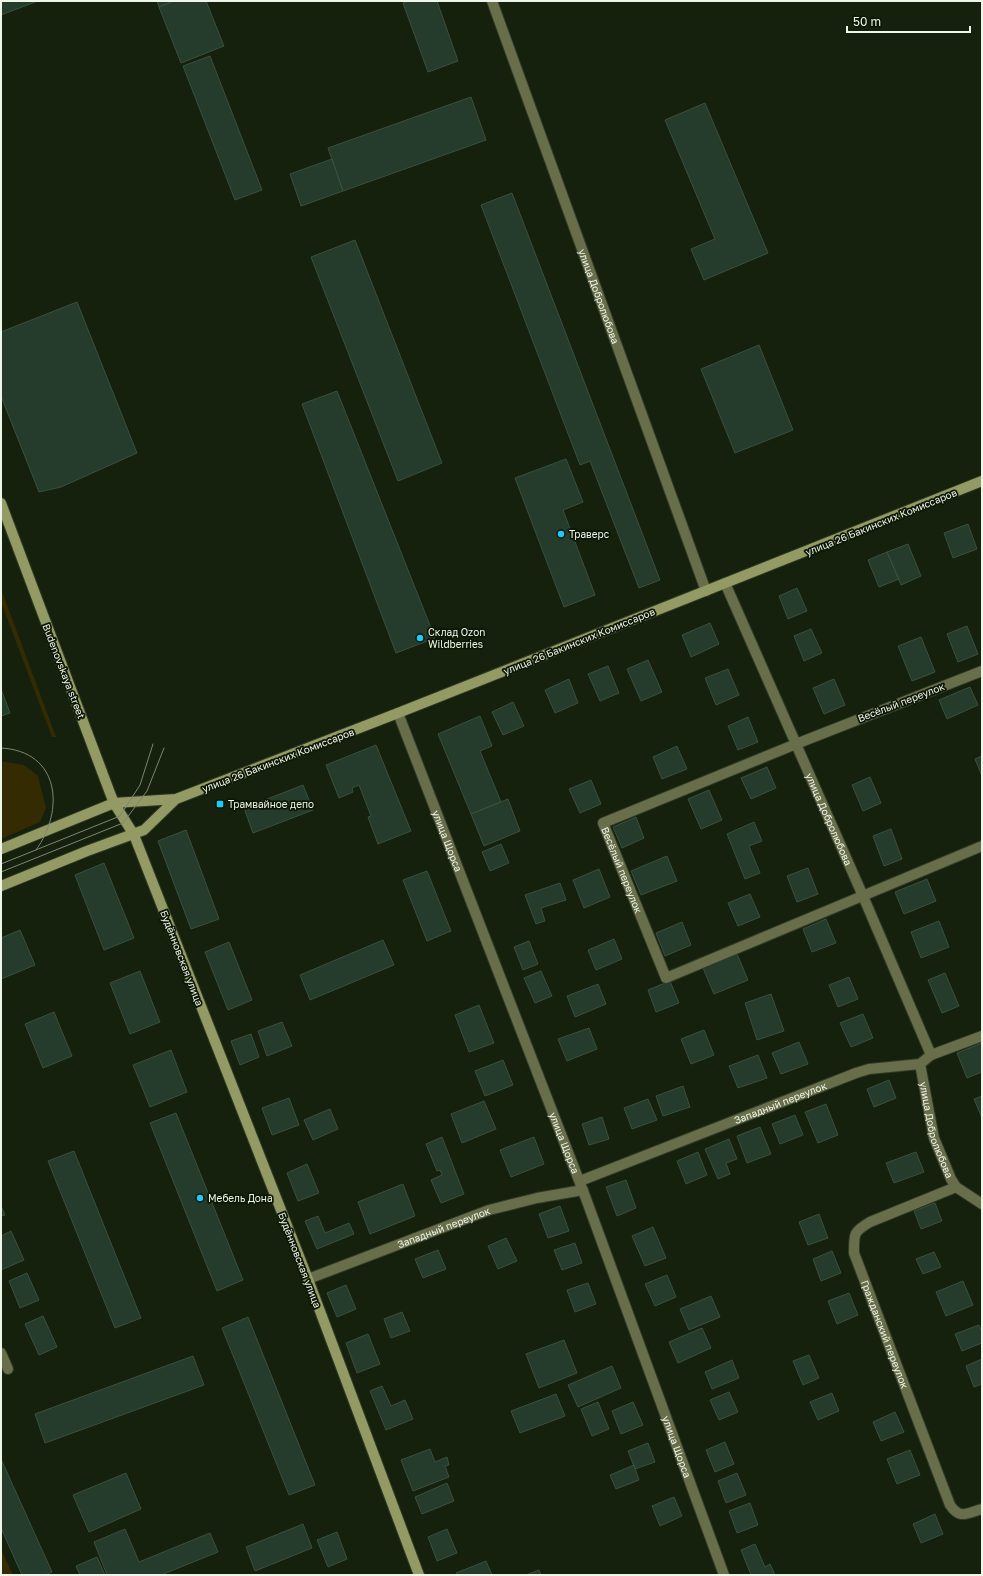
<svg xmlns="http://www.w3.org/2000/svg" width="983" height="1576" font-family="'Golos Text',sans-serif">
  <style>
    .green { fill: #342b02 }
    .building { fill: #253b2b; stroke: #3a503f }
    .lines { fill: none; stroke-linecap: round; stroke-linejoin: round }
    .street-casing { stroke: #2f3b27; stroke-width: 12 }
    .secondary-casing { stroke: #2f3b27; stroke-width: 12 }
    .street { stroke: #686d4a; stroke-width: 10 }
    .secondary { stroke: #939a63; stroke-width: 10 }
    .tram { stroke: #7c8675; stroke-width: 1 }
    .poi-dot { fill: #20c9fd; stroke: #0d1705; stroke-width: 1.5 }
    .labels { text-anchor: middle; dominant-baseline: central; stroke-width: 3.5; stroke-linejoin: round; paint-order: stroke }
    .street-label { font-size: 10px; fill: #eef6e9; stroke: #0d1705 }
    .poi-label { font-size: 10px; fill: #eef6e9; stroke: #0d1705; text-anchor: start }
  </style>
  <rect width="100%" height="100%" fill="#15210d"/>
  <path class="green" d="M 1,589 L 56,737 L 52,737 L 1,602 Z
    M 1,761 L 24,765 L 38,776 L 46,808 L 40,822 L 1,839 Z
    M 1,1549 L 13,1575 L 1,1575 Z"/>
  <path class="building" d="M 1,1 L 38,1 L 1,15 Z
    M 157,1 L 174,1 L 159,7 Z
    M 174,1 L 206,1 L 224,46 L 181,63 L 159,7 Z
    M 409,1 L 437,1 L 458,61 L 428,72 L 403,3 Z
    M 210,56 L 262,190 L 235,200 L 183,66 Z
    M 471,97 L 486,140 L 343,191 L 328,148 Z
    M 705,103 L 768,253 L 704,280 L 691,249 L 715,239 L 665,120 Z
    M 332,159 L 343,191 L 301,206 L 290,174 Z
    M 512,193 L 660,580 L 639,588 L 590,461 L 580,465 L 481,205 Z
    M 355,240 L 442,463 L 398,481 L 311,257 Z
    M 77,302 L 137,453 L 61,487 L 39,492 L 1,396 L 1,332 Z
    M 759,345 L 793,430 L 735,453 L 701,369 Z
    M 337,391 L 435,638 L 396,653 L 302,404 Z
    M 566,459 L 583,502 L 563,510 L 595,595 L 564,607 L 515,478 Z
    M 968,524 L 977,549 L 953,558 L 944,533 Z
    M 908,544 L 921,576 L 901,585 L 887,552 Z
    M 887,552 L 899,579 L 879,587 L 868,560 Z
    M 797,588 L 807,611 L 788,619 L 779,596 Z
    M 710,623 L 719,644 L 691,657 L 682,635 Z
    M 967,626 L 978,654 L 958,662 L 947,634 Z
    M 811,629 L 822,653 L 804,661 L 794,636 Z
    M 921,637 L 935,672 L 912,681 L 898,646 Z
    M 648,660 L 662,692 L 641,701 L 627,669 Z
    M 608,666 L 619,693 L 600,701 L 588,674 Z
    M 728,669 L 739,695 L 716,705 L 705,678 Z
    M 569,679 L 578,703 L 555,713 L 545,690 Z
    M 834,679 L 845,705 L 824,714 L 813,688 Z
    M 970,687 L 978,705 L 947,719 L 939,700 Z
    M 1,689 L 10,713 L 1,716 Z
    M 513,702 L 524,726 L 503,735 L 492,712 Z
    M 480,716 L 492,746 L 480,751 L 501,802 L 471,814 L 438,734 Z
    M 748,717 L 758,742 L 738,750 L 728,726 Z
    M 376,745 L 411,831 L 378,844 L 368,817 L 371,816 L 359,785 L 352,788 L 353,792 L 339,798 L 326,765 Z
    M 677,746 L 687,769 L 662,779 L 653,757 Z
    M 982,756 L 982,776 L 975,759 Z
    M 767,767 L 776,788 L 751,799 L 741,778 Z
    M 870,777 L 881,803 L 863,811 L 852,785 Z
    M 591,780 L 601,804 L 580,813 L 569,789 Z
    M 303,785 L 313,810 L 253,833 L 244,808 Z
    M 709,790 L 722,820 L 701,829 L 688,799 Z
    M 508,799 L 520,831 L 484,846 L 471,814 Z
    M 636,817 L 644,838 L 622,848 L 613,827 Z
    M 754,822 L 762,841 L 749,846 L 760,873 L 745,879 L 727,834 Z
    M 891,829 L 902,859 L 884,866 L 873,836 Z
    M 186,830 L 219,919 L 191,929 L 158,841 Z
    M 501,844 L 509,863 L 490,871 L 482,852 Z
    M 667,856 L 677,881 L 641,895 L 631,871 Z
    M 104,863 L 134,938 L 104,950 L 75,875 Z
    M 808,868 L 818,894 L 797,902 L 787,876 Z
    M 599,869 L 610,897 L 584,908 L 573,880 Z
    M 427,871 L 451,931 L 427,941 L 403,880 Z
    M 927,879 L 936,901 L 904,914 L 895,892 Z
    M 560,883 L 566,900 L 541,908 L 545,921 L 536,924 L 525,895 Z
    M 750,894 L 760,917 L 738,926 L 728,903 Z
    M 826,919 L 836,943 L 812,952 L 803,929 Z
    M 939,921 L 949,947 L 921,958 L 911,932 Z
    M 682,922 L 691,945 L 665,956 L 656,933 Z
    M 20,930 L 35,965 L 1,979 L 1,938 Z
    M 614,939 L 622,959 L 596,970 L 588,950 Z
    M 383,940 L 394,965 L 310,1000 L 300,975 Z
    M 529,941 L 538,964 L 523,970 L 514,947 Z
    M 229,942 L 252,1000 L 228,1010 L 205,952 Z
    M 737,954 L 748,980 L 714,994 L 703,968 Z
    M 140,971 L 160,1022 L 130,1034 L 110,983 Z
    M 541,971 L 552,996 L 535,1003 L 524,978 Z
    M 945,973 L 959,1006 L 942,1013 L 928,980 Z
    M 849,977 L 858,999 L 838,1007 L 829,985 Z
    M 670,981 L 679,1003 L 656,1012 L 648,990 Z
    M 598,984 L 606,1004 L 575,1017 L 567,996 Z
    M 771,994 L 784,1031 L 757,1040 L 745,1003 Z
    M 479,1005 L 494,1043 L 469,1052 L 455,1015 Z
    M 54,1012 L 72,1056 L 43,1068 L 25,1024 Z
    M 863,1014 L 873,1038 L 851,1047 L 840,1023 Z
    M 282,1022 L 292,1046 L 267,1056 L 258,1031 Z
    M 589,1028 L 597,1049 L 567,1061 L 558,1039 Z
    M 704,1030 L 714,1055 L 691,1064 L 681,1039 Z
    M 251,1034 L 259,1057 L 240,1065 L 231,1041 Z
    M 799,1042 L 808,1064 L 781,1074 L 772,1053 Z
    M 982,1043 L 982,1072 L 967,1078 L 957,1053 Z
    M 171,1050 L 187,1092 L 150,1107 L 133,1065 Z
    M 758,1055 L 767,1078 L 738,1088 L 729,1066 Z
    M 503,1060 L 513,1085 L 485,1096 L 475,1071 Z
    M 889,1080 L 896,1098 L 874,1107 L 867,1089 Z
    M 683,1086 L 690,1107 L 663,1116 L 656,1096 Z
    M 982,1096 L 982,1118 L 974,1099 Z
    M 289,1098 L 299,1125 L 272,1135 L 262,1108 Z
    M 648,1099 L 657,1120 L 632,1129 L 624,1108 Z
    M 484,1101 L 496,1129 L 462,1143 L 451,1114 Z
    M 826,1104 L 838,1135 L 818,1143 L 805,1112 Z
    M 330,1109 L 338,1129 L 313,1140 L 304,1120 Z
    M 176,1113 L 243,1280 L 217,1291 L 150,1123 Z
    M 795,1115 L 803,1135 L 780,1144 L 772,1124 Z
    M 602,1117 L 609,1139 L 589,1145 L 582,1124 Z
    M 760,1127 L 771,1154 L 747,1163 L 737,1136 Z
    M 442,1137 L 464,1194 L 441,1203 L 431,1180 L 442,1175 L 440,1170 L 437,1171 L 426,1144 Z
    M 534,1137 L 544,1164 L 511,1177 L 500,1150 Z
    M 729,1139 L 737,1159 L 726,1163 L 730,1174 L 718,1179 L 705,1149 Z
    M 74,1151 L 141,1318 L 115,1328 L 48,1161 Z
    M 698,1152 L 707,1175 L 686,1184 L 677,1161 Z
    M 916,1152 L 924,1172 L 894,1183 L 886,1163 Z
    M 307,1164 L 319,1193 L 298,1201 L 287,1173 Z
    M 626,1180 L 636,1208 L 617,1216 L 606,1187 Z
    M 403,1184 L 415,1216 L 370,1234 L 358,1202 Z
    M 935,1203 L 942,1221 L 921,1229 L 914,1211 Z
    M 1,1206 L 5,1215 L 1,1216 Z
    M 560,1206 L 569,1231 L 548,1238 L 539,1214 Z
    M 819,1214 L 828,1238 L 808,1245 L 799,1222 Z
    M 318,1216 L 325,1233 L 349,1223 L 354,1234 L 317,1249 L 305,1221 Z
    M 653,1227 L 666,1258 L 645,1266 L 632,1236 Z
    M 11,1231 L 24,1260 L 1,1270 L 1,1236 Z
    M 506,1238 L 517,1261 L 498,1269 L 488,1246 Z
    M 575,1243 L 582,1263 L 562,1270 L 554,1250 Z
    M 438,1250 L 446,1269 L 423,1278 L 415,1259 Z
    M 832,1251 L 841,1273 L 821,1281 L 813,1259 Z
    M 934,1252 L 941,1267 L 923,1274 L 916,1259 Z
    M 27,1273 L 39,1300 L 20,1308 L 9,1281 Z
    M 667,1275 L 676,1297 L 655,1306 L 645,1284 Z
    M 963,1281 L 973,1305 L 946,1316 L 936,1292 Z
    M 588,1283 L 596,1304 L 575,1312 L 567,1290 Z
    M 346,1285 L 356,1309 L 337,1317 L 327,1293 Z
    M 849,1293 L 858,1315 L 837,1324 L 828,1301 Z
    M 711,1296 L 720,1317 L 689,1330 L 680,1309 Z
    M 402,1312 L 410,1331 L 391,1338 L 384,1319 Z
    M 43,1316 L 57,1347 L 39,1355 L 25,1324 Z
    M 248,1317 L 315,1485 L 289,1495 L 222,1328 Z
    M 979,1325 L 982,1332 L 982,1343 L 962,1351 L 955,1334 Z
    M 702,1328 L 711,1348 L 678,1363 L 669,1342 Z
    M 368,1334 L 380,1364 L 357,1373 L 346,1343 Z
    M 564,1340 L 577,1373 L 539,1388 L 526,1354 Z
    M 809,1355 L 819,1378 L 803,1385 L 793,1361 Z
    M 193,1356 L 204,1385 L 45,1443 L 35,1414 Z
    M 982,1359 L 982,1384 L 974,1387 L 966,1366 Z
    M 732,1360 L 739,1378 L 712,1389 L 705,1372 Z
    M 612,1366 L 621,1388 L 578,1407 L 568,1385 Z
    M 382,1386 L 391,1406 L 405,1400 L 413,1419 L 386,1430 L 370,1391 Z
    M 729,1392 L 738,1412 L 719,1420 L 710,1400 Z
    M 832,1393 L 839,1411 L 818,1420 L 810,1402 Z
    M 556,1394 L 565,1416 L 520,1433 L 511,1411 Z
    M 598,1402 L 609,1429 L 592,1436 L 581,1409 Z
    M 633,1402 L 643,1425 L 621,1434 L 612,1411 Z
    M 895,1412 L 904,1432 L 881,1441 L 873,1422 Z
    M 725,1442 L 734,1464 L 715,1472 L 706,1450 Z
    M 648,1443 L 655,1462 L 635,1469 L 628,1451 Z
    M 430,1449 L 435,1462 L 447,1457 L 449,1465 L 445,1466 L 449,1477 L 413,1491 L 401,1460 Z
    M 910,1450 L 920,1475 L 897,1484 L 887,1459 Z
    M 1,1459 L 52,1572 L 45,1575 L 22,1575 L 1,1528 Z
    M 634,1465 L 639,1480 L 616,1489 L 610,1475 Z
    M 126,1473 L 141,1509 L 89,1532 L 73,1495 Z
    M 737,1473 L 746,1495 L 726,1503 L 718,1481 Z
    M 447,1483 L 454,1501 L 422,1514 L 415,1497 Z
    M 674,1497 L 682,1516 L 660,1526 L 652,1506 Z
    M 750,1503 L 758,1525 L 737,1533 L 729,1511 Z
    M 935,1514 L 943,1534 L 921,1543 L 913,1524 Z
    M 303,1524 L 312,1548 L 255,1571 L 246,1547 Z
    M 125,1529 L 139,1562 L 210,1533 L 218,1552 L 161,1575 L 107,1575 L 94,1542 Z
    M 447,1529 L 457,1553 L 437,1561 L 428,1537 Z
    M 337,1532 L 347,1559 L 328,1567 L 317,1540 Z
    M 755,1544 L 765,1567 L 770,1564 L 775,1575 L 751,1575 L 741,1550 Z
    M 97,1557 L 105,1575 L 80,1575 L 76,1566 Z
    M 486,1561 L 492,1575 L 457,1575 L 456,1573 Z
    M 539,1570 L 541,1575 L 526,1575 Z"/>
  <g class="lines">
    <defs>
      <g id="street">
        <path id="s1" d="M 492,1 L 706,591"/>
        <path id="s2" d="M 725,583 L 863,896 L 931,1055"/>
        <path id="s3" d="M 982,671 L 796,744 L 603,823 L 666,978 L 982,846"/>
        <path id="s4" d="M 398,713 L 585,1196 L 724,1575"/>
        <path id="s5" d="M 920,1064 L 934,1138 L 951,1179 L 956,1187 L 982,1204"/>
        <path id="s6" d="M 580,1181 L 856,1073 L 869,1069 L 920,1064 L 931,1055 L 982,1036"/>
        <path id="s7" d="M 956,1187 L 870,1222 C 853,1232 854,1234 854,1253 L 950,1505 C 960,1520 967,1513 982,1509"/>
        <path id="s8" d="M 308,1279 L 489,1210 L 537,1198 L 583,1190"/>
        <path d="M 1,1353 L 8,1369"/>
      </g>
      <path id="secondary" d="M 1,503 L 110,793 L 114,803 L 134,835 L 308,1279 L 419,1575
        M 1,849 L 114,803 L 176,799 L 398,713 L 982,481
        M 1,886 L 87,851 L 144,830 L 176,799"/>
    </defs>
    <use href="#street" class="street-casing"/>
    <use href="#secondary" class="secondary-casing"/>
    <use href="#street" class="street"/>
    <use href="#secondary" class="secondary"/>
    <path class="tram" d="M 1,748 C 60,751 65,810 36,850
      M 1,864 L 120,816 L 140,785 L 153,744
      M 1,872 L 123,823 L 147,791 L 164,748"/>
  </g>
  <g class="poi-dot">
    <circle cx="561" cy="534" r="4"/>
    <circle cx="420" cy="638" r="4"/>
    <rect x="216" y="800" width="8" height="8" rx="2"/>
    <circle cx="200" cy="1198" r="4"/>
  </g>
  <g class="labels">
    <g class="street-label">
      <text stroke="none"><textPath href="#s1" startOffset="314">улица Добролюбова</textPath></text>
      <text transform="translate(881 522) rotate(-22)">улица 26 Бакинских Комиссаров</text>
      <text transform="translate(579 641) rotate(-22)">улица 26 Бакинских Комиссаров</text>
      <text transform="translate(64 671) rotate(69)">Budenovskaya street</text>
      <text transform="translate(901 702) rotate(-21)">Весёлый переулок</text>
      <text transform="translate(278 760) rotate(-21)">улица 26 Бакинских Комиссаров</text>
      <text stroke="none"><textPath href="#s2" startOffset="258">улица Добролюбова</textPath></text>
      <text stroke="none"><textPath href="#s4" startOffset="137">улица Щорса</textPath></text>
      <text stroke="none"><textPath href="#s3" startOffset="459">Весёлый переулок</textPath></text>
      <text transform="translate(182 958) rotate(69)">Будённовская улица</text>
      <text stroke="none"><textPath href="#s6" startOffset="215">Западный переулок</textPath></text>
      <text stroke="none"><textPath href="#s5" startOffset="68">улица Добролюбова</textPath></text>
      <text stroke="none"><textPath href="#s4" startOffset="461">улица Щорса</textPath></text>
      <text stroke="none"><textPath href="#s8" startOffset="145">Западный переулок</textPath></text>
      <text transform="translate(300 1260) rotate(69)">Будённовская улица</text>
      <text stroke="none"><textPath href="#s7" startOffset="218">Гражданский переулок</textPath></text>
      <text stroke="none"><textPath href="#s4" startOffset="785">улица Щорса</textPath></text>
    </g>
    <g class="poi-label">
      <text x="569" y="534">Траверс</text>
      <text x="428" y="632">Склад Ozon<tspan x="428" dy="12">Wildberries</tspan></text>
      <text x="228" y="804">Трамвайное депо</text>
      <text x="208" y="1198">Мебель Дона</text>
    </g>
  </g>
  <rect width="983" height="1576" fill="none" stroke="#eef6e9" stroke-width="4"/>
  <path d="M847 26v6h123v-6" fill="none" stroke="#eef6e9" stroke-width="2"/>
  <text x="853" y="26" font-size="12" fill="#eef6e9" stroke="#0d1705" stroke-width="3" paint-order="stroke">50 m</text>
</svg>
